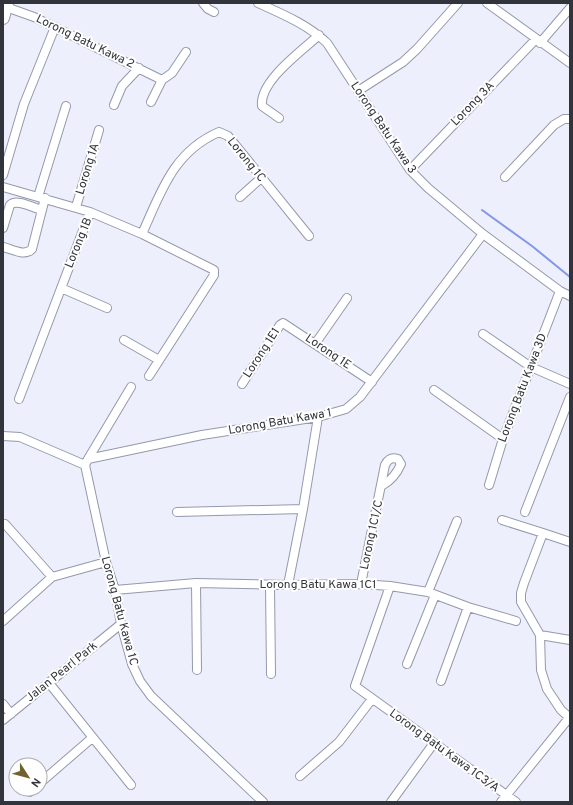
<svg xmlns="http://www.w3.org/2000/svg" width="573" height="805" font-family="Overpass,sans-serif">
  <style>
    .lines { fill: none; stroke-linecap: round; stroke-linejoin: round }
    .stream { stroke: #8397e8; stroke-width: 2 }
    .minor-casing { stroke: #9499ab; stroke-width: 10 }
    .highway-casing { stroke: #9499ab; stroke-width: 14 }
    .minor { stroke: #fff; stroke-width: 8 }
    .highway { stroke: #fff; stroke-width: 12 }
    .labels { text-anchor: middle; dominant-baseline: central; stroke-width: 4; stroke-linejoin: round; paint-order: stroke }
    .street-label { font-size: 12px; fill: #32343b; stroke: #fefefe }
  </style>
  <rect width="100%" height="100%" fill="#edf0fc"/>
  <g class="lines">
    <path class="stream" d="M 482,210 L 532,246 L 570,277"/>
    <defs>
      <path id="minor" d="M 203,3 L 208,9 L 214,12
        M 258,3 C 282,14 307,24 327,43 L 410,170 L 428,188 L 483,234 L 560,291 L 570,296
        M 487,3 L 570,63
        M 6,7 L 34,17 L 162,80
        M 540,43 L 570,8
        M 358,91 L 403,62 L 417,49 L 458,3
        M 151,102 L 162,80 L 172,73 L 186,52
        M 114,105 L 122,86 L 139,68
        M 279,118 L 262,106 C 259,81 302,51 319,35
        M 410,170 L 536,39
        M 3,175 L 24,104 L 55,27
        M 505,177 L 554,125 L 564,119 L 570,119
        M 3,187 L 90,212 L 142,234 L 214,270 L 214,275 L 149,376
        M 38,197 L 66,106
        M 240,197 L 261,178
        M 76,207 L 99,130
        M 3,228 L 10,205 C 17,198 33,208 42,210
        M 142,234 C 161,192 173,152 219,132 L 228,136 L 309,236
        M 3,247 C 12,249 25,257 32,249 L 45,198
        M 61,288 L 107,308
        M 483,334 L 531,367 L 570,384
        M 124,340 L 159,360
        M 315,344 L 347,298
        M 242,384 L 280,325 L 283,323 L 372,382
        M 434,390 L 503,439
        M 19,399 L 90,212
        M 3,436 L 20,437 L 85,465 L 88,459 L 202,435 L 318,417 L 346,409 L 360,397 L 483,234
        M 88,459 L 131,387
        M 85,465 L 106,562 L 115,590 L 121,624 L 132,664 L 140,681 L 151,696 L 263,802
        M 489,485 L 503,439 L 560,291
        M 177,512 L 303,509
        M 525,512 L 570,397
        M 502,520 L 543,533 L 524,583 L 521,593 L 521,602 L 540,635 L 541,670 L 547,689 L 561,710 L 570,718
        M 5,524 L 52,577
        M 543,533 L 570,542
        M 196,583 L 197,670
        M 361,584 L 385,465 C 388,459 392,457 398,459 L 401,464 C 397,473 392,480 383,485
        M 270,585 L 271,674
        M 288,585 L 303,509 L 318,417
        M 390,586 L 355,686 L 516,802
        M 115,590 L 196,583 L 288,585 L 361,584 L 390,586 L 428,592 L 468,607 L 516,621
        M 428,592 L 457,521
        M 3,621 L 52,577 L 106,562
        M 540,635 L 570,640
        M 407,664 L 435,595
        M 441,681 L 468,607
        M 49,683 L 131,785
        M 3,704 L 11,714
        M 3,720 L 121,624
        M 300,776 L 339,742 L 372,699
        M 40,783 L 92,738
        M 30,792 L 33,789
        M 391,802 L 434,743
        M 501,802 L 569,718"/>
      <path id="highway" d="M 3,18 L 7,3"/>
    </defs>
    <use href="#minor" class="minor-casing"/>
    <use href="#highway" class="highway-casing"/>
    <use href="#minor" class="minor"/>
    <use href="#highway" class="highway"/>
  </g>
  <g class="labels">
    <g class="street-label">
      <text transform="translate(85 42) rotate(26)">Lorong Batu Kawa 2</text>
      <text transform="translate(473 104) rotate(-46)">Lorong 3A</text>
      <text transform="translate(383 128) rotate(56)">Lorong Batu Kawa 3</text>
      <text transform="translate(246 160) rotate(51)">Lorong 1C</text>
      <text transform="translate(88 169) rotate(-73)">Lorong 1A</text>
      <text transform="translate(79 243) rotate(-68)">Lorong 1B</text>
      <text transform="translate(328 352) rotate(34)">Lorong 1E</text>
      <text transform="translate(262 353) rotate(-57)">Lorong 1E1</text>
      <text transform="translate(523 388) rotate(-69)">Lorong Batu Kawa 3D</text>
      <text transform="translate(280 422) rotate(-10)">Lorong Batu Kawa 1</text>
      <text transform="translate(372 535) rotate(-78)">Lorong 1C1/C</text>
      <text x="318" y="585">Lorong Batu Kawa 1C1</text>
      <text transform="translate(119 611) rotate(75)">Lorong Batu Kawa 1C</text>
      <text transform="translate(62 672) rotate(-39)">Jalan Pearl Park</text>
      <text transform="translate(444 751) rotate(36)">Lorong Batu Kawa 1C3/A</text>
    </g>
  </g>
  <rect width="573" height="805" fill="none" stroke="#32343b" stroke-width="8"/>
  <g transform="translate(28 777) rotate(126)"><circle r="19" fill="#fefefe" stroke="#acadb0"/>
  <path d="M0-3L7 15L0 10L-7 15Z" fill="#70622f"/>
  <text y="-6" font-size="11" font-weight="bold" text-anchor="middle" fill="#32343b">N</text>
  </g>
</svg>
